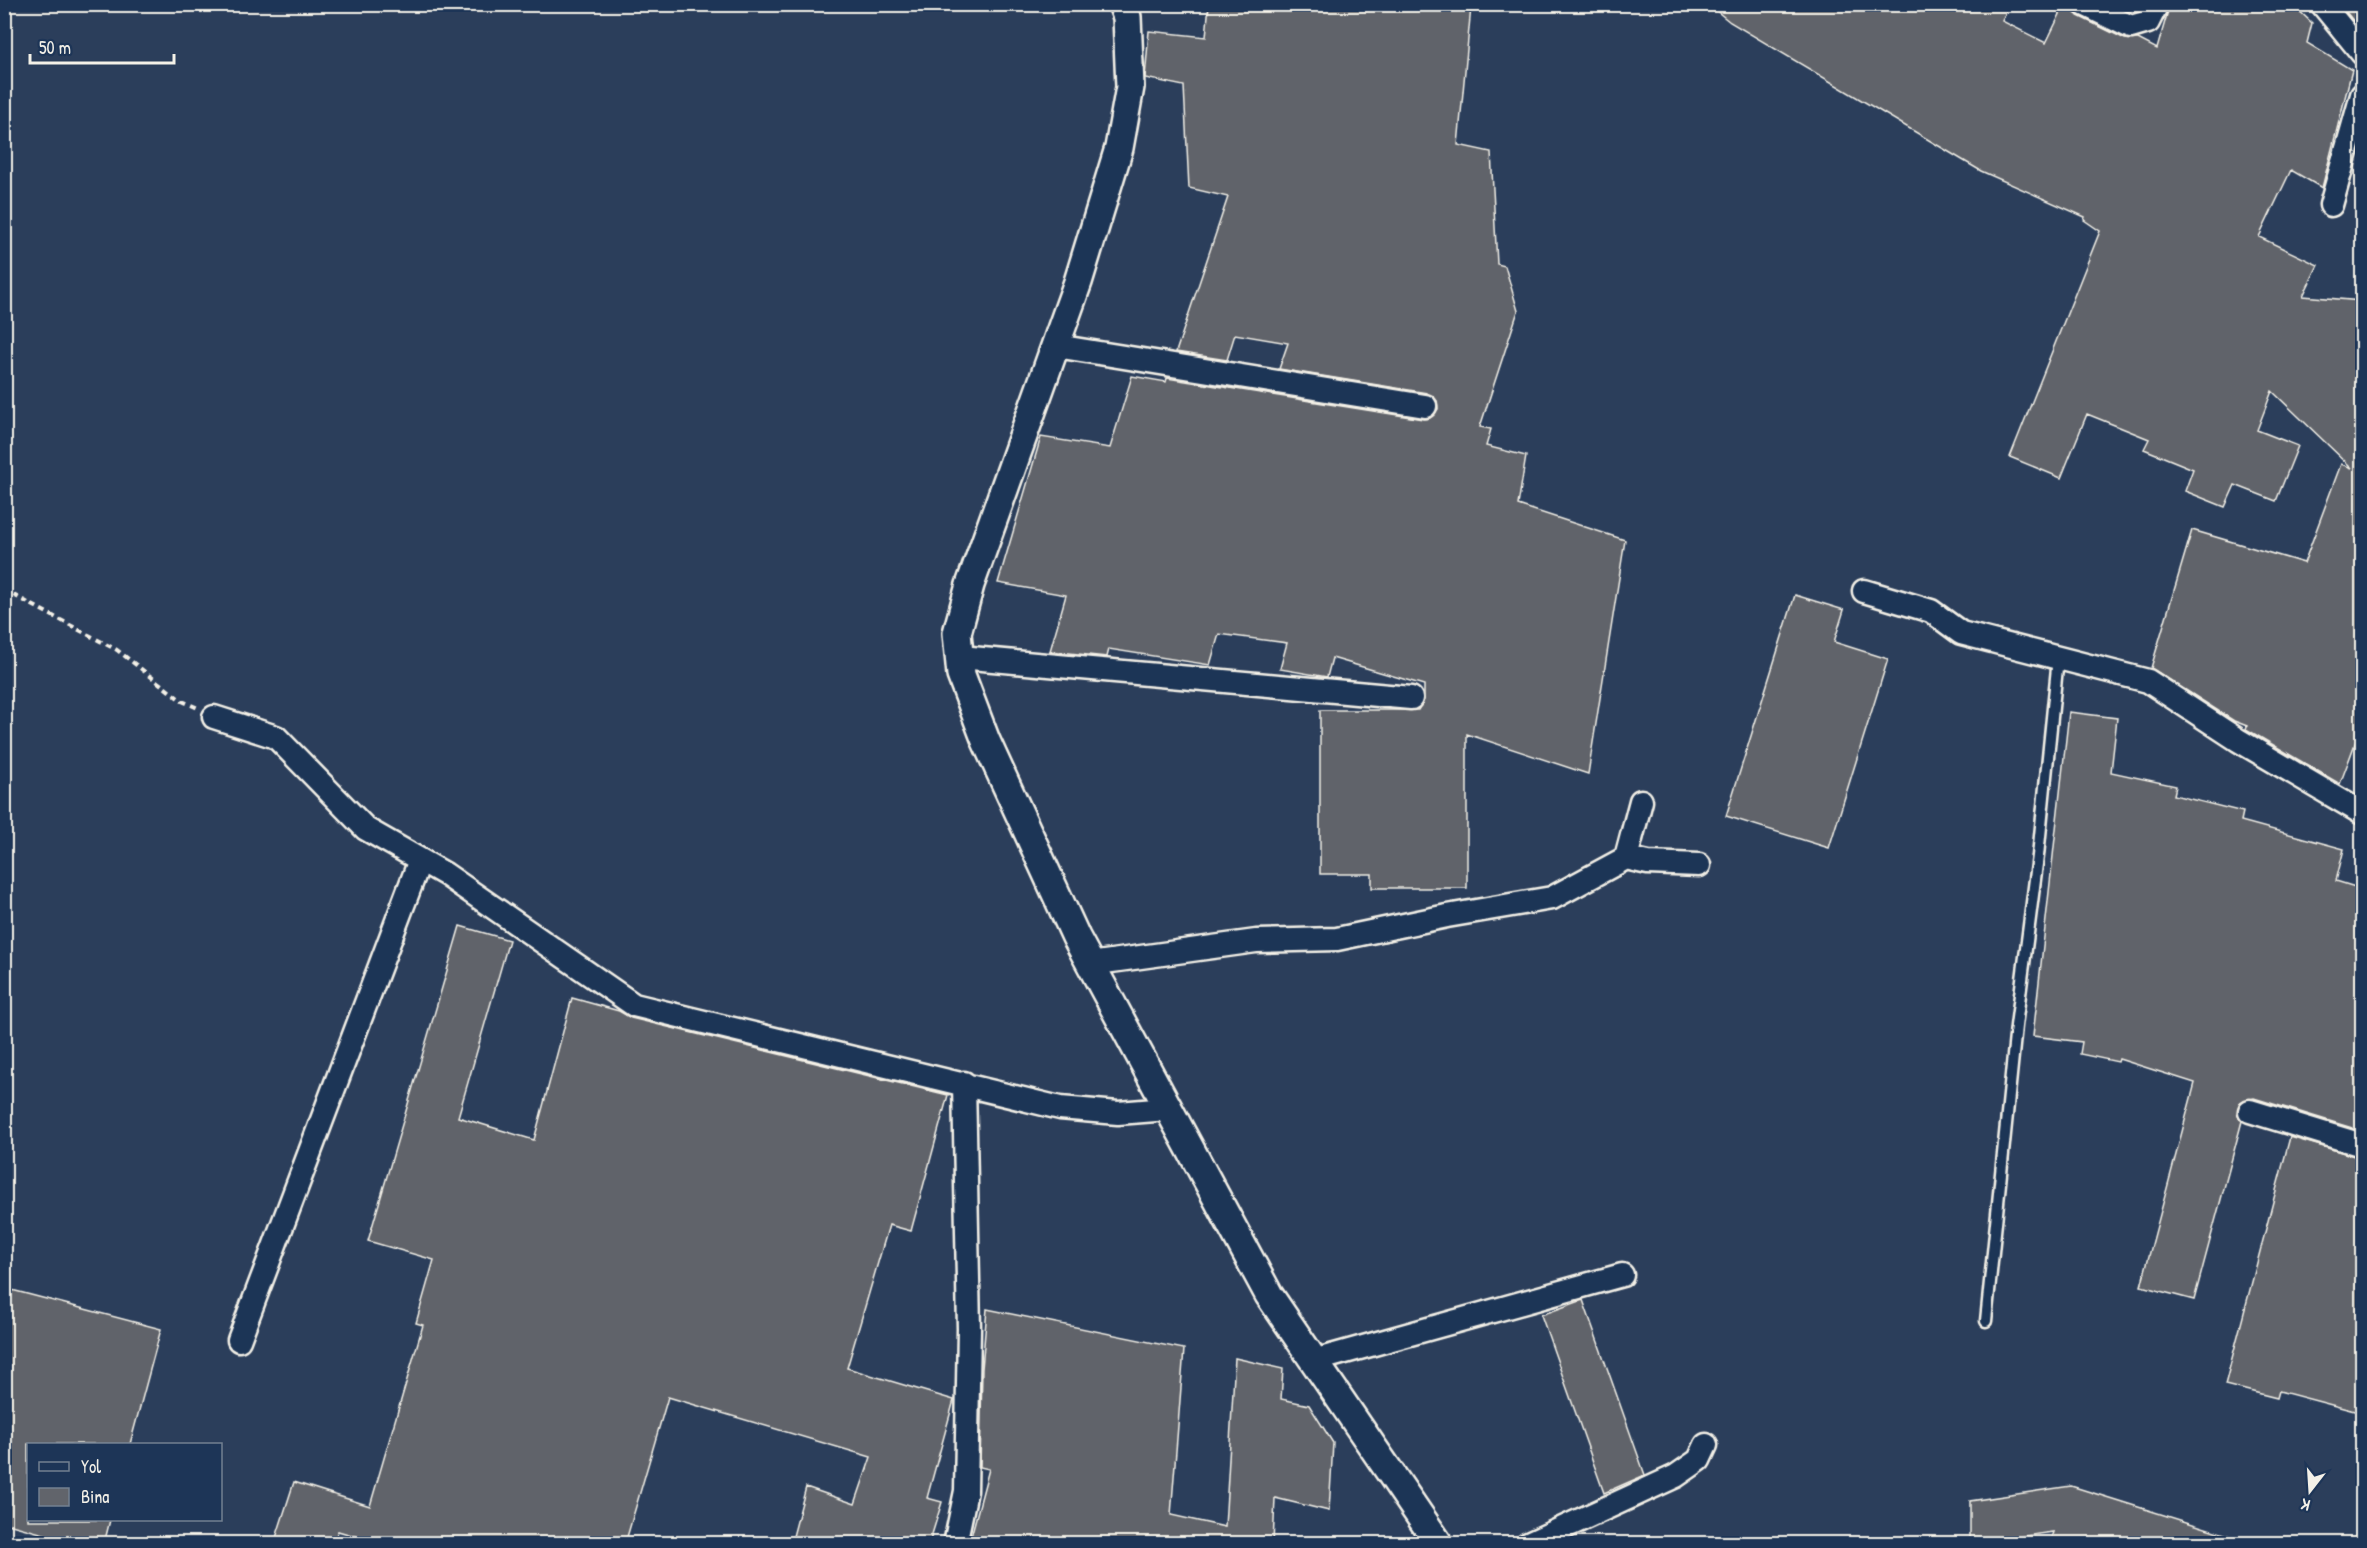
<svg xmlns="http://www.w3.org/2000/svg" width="2367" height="1548" font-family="'Patrick Hand',sans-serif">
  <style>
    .building { fill: #61646b; stroke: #f4f1e8; stroke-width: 1.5 }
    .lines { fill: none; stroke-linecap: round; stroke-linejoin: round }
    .service-casing { stroke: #f4f1e8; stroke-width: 15 }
    .minor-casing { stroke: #f4f1e8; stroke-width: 27 }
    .tertiary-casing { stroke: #f4f1e8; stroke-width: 32 }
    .path { stroke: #f4f1e8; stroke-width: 4; stroke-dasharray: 6 4.5; stroke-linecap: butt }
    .service { stroke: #1d3557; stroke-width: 10 }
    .minor { stroke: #1d3557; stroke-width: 22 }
    .tertiary { stroke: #1d3557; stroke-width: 27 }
  </style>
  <rect width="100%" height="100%" fill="#2b3e5b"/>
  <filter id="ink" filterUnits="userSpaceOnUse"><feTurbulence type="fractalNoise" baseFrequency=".0167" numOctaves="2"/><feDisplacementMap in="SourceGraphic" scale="12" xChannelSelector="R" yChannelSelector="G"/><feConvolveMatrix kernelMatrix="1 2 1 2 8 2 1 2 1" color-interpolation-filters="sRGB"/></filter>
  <g filter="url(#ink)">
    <path class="building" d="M 1209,4 L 1471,7 L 1458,145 L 1491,152 L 1497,264 L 1505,266 L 1518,311 L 1480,427 L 1491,429 L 1486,446 L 1526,456 L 1518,505 L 1625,540 L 1588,774 L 1467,734 L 1467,888 L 1372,888 L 1372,874 L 1320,874 L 1320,710 L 1418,710 L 1424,700 L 1424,685 L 1332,658 L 1327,677 L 1280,669 L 1287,643 L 1219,634 L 1210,665 L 1109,649 L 1107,657 L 1050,651 L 1066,595 L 998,583 L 1041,437 L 1110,448 L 1132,376 L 1166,382 L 1167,378 L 1423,419 L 1430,418 L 1438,409 L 1437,401 L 1427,393 L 1279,369 L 1288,343 L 1235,334 L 1227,360 L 1176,352 L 1228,197 L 1189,188 L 1184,86 L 1145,78 L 1149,31 L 1206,37 Z
      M 1708,4 L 2010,4 L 2002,21 L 2046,43 L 2065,4 L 2071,4 L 2078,16 L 2125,39 L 2138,39 L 2157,49 L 2170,4 L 2292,4 L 2312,23 L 2307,43 L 2352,70 L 2322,188 L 2291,170 L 2259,237 L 2318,265 L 2303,296 L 2362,301 L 2362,725 L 2340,784 L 2246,729 L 2247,726 L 2234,721 L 2151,668 L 2192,530 L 2304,563 L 2341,464 L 2352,468 L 2272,391 L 2257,430 L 2298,446 L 2276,501 L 2235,485 L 2225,507 L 2185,491 L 2193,469 L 2144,449 L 2149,439 L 2087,414 L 2061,478 L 2010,457 L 2100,231 L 2084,220 L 2085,217 L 1981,171 L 1730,22 Z
      M 2345,4 L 2362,4 L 2362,32 L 2343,8 Z
      M 1795,595 L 1844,610 L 1834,642 L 1888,659 L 1829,848 L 1726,816 Z
      M 2069,712 L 2117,718 L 2111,772 L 2176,786 L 2174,795 L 2243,812 L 2241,821 L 2344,849 L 2336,881 L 2362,889 L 2362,1131 L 2254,1098 L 2240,1102 L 2237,1113 L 2242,1121 L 2194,1300 L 2141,1286 L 2195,1083 L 2119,1059 L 2118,1062 L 2080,1054 L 2082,1042 L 2033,1036 Z
      M 460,926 L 509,940 L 458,1117 L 534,1140 L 572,998 L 619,1011 L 631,1018 L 948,1095 L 911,1231 L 889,1225 L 847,1368 L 954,1400 L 927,1498 L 942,1502 L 929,1544 L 791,1544 L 806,1487 L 855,1504 L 871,1457 L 668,1397 L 625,1544 L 382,1544 L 338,1531 L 334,1544 L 274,1544 L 294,1482 L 370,1506 L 423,1325 L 416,1323 L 434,1260 L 368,1241 Z
      M 2290,1137 L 2362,1158 L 2362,1413 L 2279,1391 L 2277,1398 L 2225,1385 Z
      M 8,1289 L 161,1329 L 130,1444 L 28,1444 L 28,1520 L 110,1520 L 104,1544 L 80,1544 L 4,1523 L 4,1303 Z
      M 1583,1300 L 1645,1475 L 1604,1493 L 1541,1315 Z
      M 987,1309 L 1184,1349 L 1171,1515 L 1225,1527 L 1235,1358 L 1283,1369 L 1281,1399 L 1309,1405 L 1333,1443 L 1329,1511 L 1275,1498 L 1273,1544 L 969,1544 L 989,1469 L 980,1467 L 982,1369 Z
      M 2071,1486 L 2244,1540 L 2244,1544 L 2049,1544 L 2053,1532 L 1970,1544 L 1970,1501 Z"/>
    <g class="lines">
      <defs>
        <path id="service" d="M 1986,1321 L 2016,1026 L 2038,856 L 2058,658"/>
        <path id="minor" d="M 2084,4 L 2131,27 L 2148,22 L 2157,4
          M 2322,4 L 2362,53
          M 2331,205 L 2362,95
          M 1056,346 L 1425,406
          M 1864,591 L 1931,611 L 1961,633 L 2148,681 L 2238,740 L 2362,813
          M 960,657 L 1411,698
          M 214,717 L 276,737 L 366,829 L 445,874 L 634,1005 L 1060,1108 L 1118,1113 L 1168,1109
          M 1626,858 L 1648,863 L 1699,865
          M 1090,964 L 1256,941 L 1337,939 L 1447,916 L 1552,898 L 1626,858 L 1641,801
          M 2250,1111 L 2362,1145
          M 239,1340 L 420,860
          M 1313,1361 L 1622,1275
          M 955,1544 L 966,1491 L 969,1329 L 964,1083
          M 1528,1544 L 1676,1476 L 1699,1460 L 1706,1445"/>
        <path id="tertiary" d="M 1122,4 L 1127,17 L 1130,87 L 1119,148 L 1078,282 L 970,585 L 957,633 L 961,675 L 986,741 L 1076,937 L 1269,1295 L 1439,1544"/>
      </defs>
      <use href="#service" class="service-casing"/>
      <use href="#minor" class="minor-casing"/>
      <use href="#tertiary" class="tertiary-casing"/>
      <path class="path" d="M 4,590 L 117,650 L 182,701 L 198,708"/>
      <use href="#service" class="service"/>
      <use href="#minor" class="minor"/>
      <use href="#tertiary" class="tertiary"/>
    </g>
  </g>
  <rect width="2367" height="1548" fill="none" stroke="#1d3557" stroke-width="24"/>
  <rect x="12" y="12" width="2343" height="1524" fill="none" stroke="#f4f1e8" stroke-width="2" filter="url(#ink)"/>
  <rect x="27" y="1443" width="195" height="78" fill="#1d3557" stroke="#738091" stroke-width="1.5"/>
  <rect x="39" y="1462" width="30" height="9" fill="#1d3557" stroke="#738091" stroke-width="1.5"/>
  <text x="81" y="1473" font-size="18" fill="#f4f1e8">Yol</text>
  <rect x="39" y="1488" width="30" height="18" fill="#61646b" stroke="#738091" stroke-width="1.5"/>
  <text x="81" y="1503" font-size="18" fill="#f4f1e8">Bina</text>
  <g transform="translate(2310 1491) rotate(197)" stroke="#1d3557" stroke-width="4.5" paint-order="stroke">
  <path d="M0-4.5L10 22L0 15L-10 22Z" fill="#f4f1e8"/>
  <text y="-9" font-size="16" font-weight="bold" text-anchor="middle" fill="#f4f1e8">K</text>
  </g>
  <path d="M30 54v9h144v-9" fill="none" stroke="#f4f1e8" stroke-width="3"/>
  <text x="39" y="54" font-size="18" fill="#f4f1e8" stroke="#1d3557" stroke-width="4.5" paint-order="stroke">50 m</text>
</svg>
